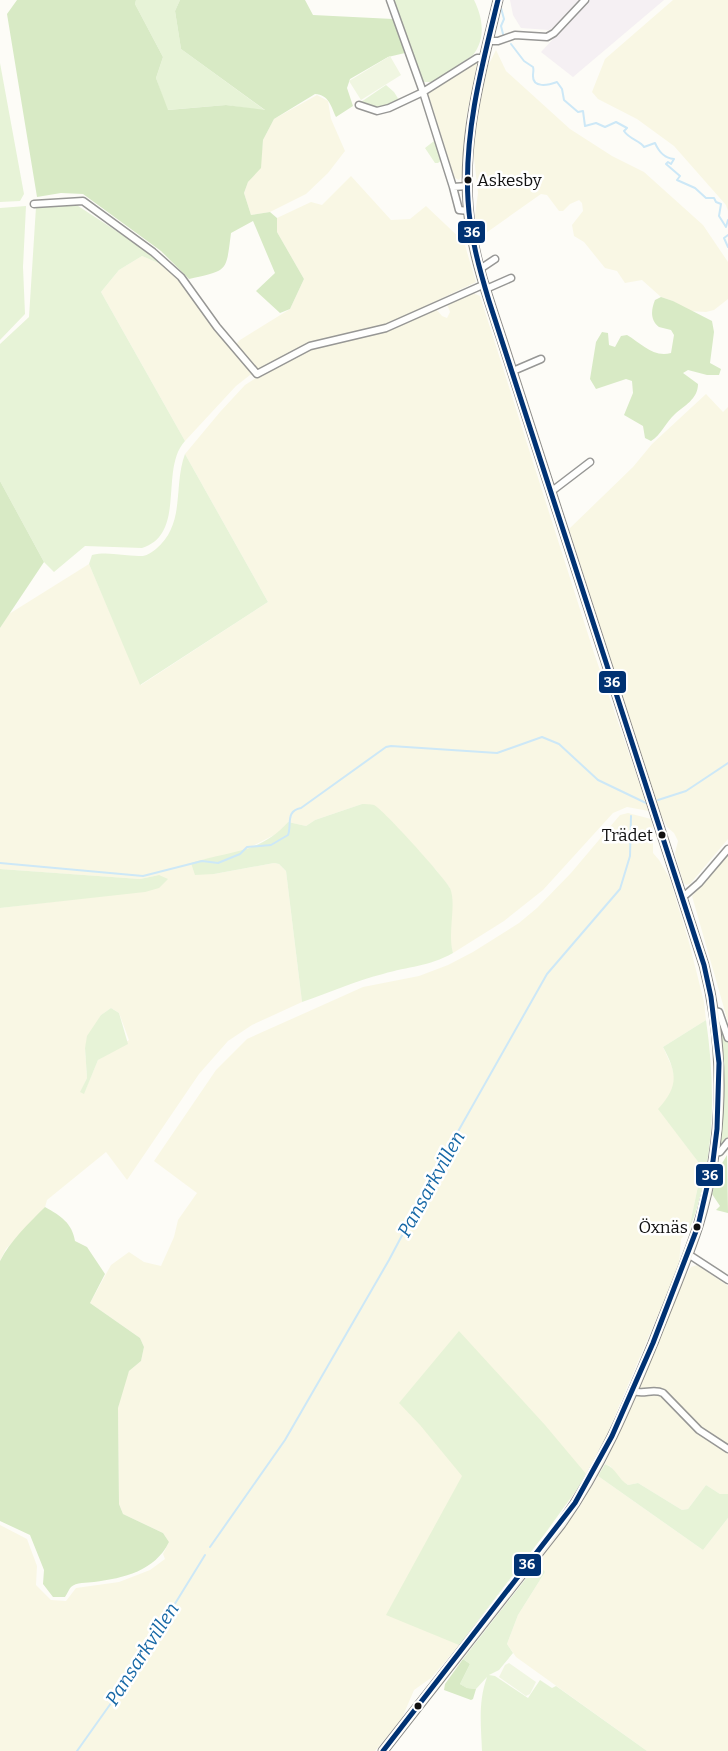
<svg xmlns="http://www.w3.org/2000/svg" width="728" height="1751" font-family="Bitter,serif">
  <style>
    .industrial { fill: #f5f0f3 }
    .farmland { fill: #f9f7e4; fill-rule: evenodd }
    .green { fill: #e7f3d7 }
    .forest { fill: #d8eac5 }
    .pitch { fill: #f0f6e1 }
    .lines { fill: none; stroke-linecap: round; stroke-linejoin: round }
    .stream { stroke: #cde8f7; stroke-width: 2 }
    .street-casing { stroke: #979795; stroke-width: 9 }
    .secondary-casing { stroke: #8e8d8b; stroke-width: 11 }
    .street { stroke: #fffffe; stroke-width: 6 }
    .secondary { stroke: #f6f4eb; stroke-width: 9 }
    .bus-1-casing { stroke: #fff; stroke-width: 9 }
    .bus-1 { stroke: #003273; stroke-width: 5 }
    .bus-dot { fill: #111; stroke: #fff; stroke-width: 2 }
    .labels { text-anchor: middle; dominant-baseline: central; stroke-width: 5; stroke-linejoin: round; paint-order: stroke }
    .bus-label { font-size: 17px; fill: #111; stroke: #fff; text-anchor: end }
    .water-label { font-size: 19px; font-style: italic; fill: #1768a6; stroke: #fff }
    .line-badge { stroke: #fff; stroke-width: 2 }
    .badge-label { font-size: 14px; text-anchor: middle; font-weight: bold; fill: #fff }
  </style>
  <rect width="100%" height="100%" fill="#fdfcf7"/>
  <path class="industrial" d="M 510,0 L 579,0 L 553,28 L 549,30 L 521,28 L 513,15 Z
    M 590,0 L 664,0 L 573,77 L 541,52 Z"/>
  <path class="farmland" d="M 673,0 L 728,0 L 728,211 L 726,205 L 674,146 L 637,119 L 598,99 L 592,92 L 605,59 Z
    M 496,50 L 506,71 L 570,129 L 612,156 L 644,172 L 703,225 L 728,262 L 728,299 L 714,310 L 706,312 L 689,311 L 673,301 L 661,297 L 642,280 L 625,283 L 617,271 L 605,268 L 584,242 L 574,236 L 572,225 L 583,211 L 582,203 L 579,200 L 570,204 L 563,211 L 559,211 L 547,195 L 541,194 L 476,240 L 475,215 L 478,193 L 473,150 L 485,72 Z
    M 478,61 L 466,118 L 462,175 L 459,180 L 455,178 L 452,170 L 428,93 L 431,88 Z
    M 317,95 L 328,101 L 331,119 L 345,151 L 328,173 L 306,194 L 270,212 L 251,215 L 244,193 L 248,182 L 260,168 L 263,140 L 274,119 Z
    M 351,176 L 391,220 L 410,219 L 426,206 L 464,242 L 476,282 L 390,323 L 315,342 L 250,375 L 236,386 L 185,441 L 101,292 L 119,270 L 142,256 L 163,265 L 176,277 L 232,348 L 240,340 L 290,309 L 304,279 L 277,232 L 277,218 L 311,202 L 322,205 Z
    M 473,293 L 480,296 L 594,653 L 649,811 L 627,807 L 613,813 L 543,890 L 504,921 L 453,953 L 449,940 L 450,888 L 436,870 L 395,826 L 362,804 L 315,820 L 306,826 L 288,822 L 278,833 L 239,853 L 202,860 L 214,874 L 274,863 L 279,864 L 286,871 L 302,1002 L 252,1025 L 228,1041 L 199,1074 L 127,1180 L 106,1152 L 47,1200 L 45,1207 L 6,1249 L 0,1261 L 0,908 L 116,894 L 159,875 L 140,879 L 0,869 L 0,628 L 9,614 L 89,564 L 141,685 L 268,602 L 185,454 L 220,412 L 245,385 L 256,378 L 309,350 L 380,333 L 436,309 L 442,316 L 447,318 L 450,312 L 447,304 ZM 111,1008 L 119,1013 L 129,1040 L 98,1060 L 84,1093 L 81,1091 L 87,1078 L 85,1048 L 101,1015 Z
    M 706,394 L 723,412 L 728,407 L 728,839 L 690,884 L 686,885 L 683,882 L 675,853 L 678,841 L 674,833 L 667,827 L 659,811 L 569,529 L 633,467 L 652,444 Z
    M 628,813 L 651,819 L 653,830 L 653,853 L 659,860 L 669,877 L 689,942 L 704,1002 L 706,1020 L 663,1047 L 672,1067 L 675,1079 L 670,1097 L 659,1109 L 702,1167 L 689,1229 L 681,1239 L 679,1265 L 605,1439 L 580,1486 L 459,1645 L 431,1678 L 414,1690 L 402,1718 L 375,1751 L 0,1751 L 0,1525 L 27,1539 L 37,1566 L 36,1585 L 51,1600 L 66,1601 L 76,1588 L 119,1582 L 150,1570 L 165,1559 L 163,1554 L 169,1542 L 163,1533 L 123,1514 L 119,1504 L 118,1408 L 122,1387 L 129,1371 L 141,1361 L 144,1347 L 140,1338 L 90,1303 L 111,1265 L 129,1252 L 144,1262 L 161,1266 L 174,1237 L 178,1220 L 197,1193 L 154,1161 L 216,1070 L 247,1039 L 363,987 L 419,976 L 448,965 L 473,952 L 519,923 L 537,908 L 571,873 L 620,815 Z
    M 728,854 L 728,1022 L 692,896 Z
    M 697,1265 L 728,1286 L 728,1494 L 720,1494 L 706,1485 L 688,1509 L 682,1510 L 638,1483 L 628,1485 L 620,1480 L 610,1466 L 605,1464 L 684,1279 L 691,1267 Z
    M 598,1476 L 703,1550 L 728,1518 L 728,1751 L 647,1751 L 516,1657 L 507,1644 L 518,1615 L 545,1572 L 538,1563 L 580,1506 Z"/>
  <path class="green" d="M 136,0 L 180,0 L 175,11 L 181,49 L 266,111 L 226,105 L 167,110 L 156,78 L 163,57 L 135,4 Z
    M 393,0 L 474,0 C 483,18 486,38 473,55 L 434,82 L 424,82 L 420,78 Z
    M 0,63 L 24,194 L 20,201 L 0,202 Z
    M 386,85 L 394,92 L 399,100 L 375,109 L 361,102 Z
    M 434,141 L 438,143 L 443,159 L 438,163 L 435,163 L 425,148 Z
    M 75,204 L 147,251 L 163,265 L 142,256 L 119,270 L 101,292 L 185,441 C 159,469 187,534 142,548 L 85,546 L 54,572 L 44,562 L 0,481 L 0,344 L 29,317 L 36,207 Z
    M 26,206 L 23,267 L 25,314 L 0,340 L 0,208 Z
    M 185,454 L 268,602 L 140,685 L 89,564 L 92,555 C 110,551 125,557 143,556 C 148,555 152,552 156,549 C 186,524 173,486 185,454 Z
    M 362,804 C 365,804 371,804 374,805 C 383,809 445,878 450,888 C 457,905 447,932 453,953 C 428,967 409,966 383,974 C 355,981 329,993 302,1002 L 286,871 L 279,864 L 274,863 L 214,874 L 195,875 L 191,863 C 227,851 260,854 288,822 L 306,826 L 315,820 Z
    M 0,869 L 140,879 L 159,875 L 168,879 L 159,888 L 145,892 L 0,908 Z
    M 111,1008 L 119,1013 L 128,1044 L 98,1060 L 84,1094 L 80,1092 L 87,1078 L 85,1048 L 87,1036 L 101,1015 Z
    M 706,1020 C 714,1076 715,1129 703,1185 C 699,1200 696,1215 689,1229 L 702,1167 L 658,1109 C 679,1086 677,1073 663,1047 Z
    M 721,1023 L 728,1043 L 728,1139 L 723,1146 L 719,1147 L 724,1089 Z
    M 459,1331 L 545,1425 L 587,1475 L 544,1535 L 459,1645 L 386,1615 L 462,1476 L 420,1425 L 399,1403 Z
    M 605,1464 C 617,1469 618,1479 628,1485 L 638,1483 L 682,1510 L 688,1509 L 706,1485 L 720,1494 L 728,1494 L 728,1518 L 703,1550 L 598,1476 Z
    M 538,1563 L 545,1572 L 518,1615 L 507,1644 L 513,1653 L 499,1670 L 489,1675 L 495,1676 L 528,1698 L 540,1680 L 552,1688 L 556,1686 L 647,1751 L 482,1751 C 481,1725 478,1702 487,1677 L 476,1689 L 467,1688 L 460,1684 L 470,1664 L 463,1659 Z"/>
  <path class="forest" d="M 17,0 L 136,0 L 135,4 L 163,57 L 156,78 L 168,110 L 226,105 L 265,110 L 181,49 L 175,11 L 180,0 L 305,0 L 313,15 L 393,19 L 405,53 L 388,57 L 350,79 L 347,88 L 353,106 L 336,117 C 331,106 329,95 315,94 L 274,119 L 263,140 L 261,168 L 248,182 L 244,193 L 251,215 L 270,212 L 277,218 L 277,232 L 304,279 L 290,309 L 280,313 L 256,291 L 275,273 L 253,221 L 231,233 C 226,273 228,270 189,279 L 161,251 L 83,194 L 61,193 L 37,197 L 7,14 Z
    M 661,297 L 673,301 L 712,321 L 714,332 L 710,363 L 721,369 L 719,375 L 707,375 L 688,370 L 683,373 L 698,384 C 698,399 684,406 675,414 C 666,422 661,435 651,441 L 645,438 L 643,426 L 624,415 L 633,393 L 632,381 L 626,379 L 596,389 L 590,379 L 596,342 L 602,332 L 608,333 L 609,345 L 615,347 L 621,336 L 627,335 C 641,343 653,358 671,353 L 674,335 L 671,330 L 659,327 C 650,320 651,310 655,300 Z
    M 0,481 L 44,562 L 0,628 Z
    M 727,1155 L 728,1213 L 716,1210 L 720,1206 L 712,1194 L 721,1165 Z
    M 45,1207 C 61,1216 72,1223 75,1241 L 87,1247 L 105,1274 L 90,1303 L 140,1338 L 144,1347 L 141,1361 L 129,1371 L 118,1408 L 119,1504 L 123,1514 L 163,1533 L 169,1542 C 155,1571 124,1578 94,1582 C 87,1583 76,1582 71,1587 C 69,1589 67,1594 65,1597 L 53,1597 L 43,1584 L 44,1570 L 30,1535 L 0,1521 L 0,1261 C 11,1240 28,1224 45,1207 Z
    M 463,1659 L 470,1664 L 460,1684 L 467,1688 L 476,1689 L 473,1699 L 471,1700 L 444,1690 L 445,1684 Z"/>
  <path class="pitch" d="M 390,56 L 401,75 L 361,100 L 349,81 Z
    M 509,1663 L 536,1682 L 530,1694 L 526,1696 L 499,1677 L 505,1665 Z"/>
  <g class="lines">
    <path class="stream" d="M 501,8 L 504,19 L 501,26 L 503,34
      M 511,44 L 524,61 L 533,67 C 534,70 533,72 533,75 C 532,89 549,85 557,82 L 562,89 L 564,100 L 578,112 L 583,111 L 585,126 L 596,123 L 605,127 L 616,122 L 627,128 L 624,131 C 630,140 640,140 644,147 L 655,143 C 659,152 664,158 674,159 L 671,164 L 668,162 L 666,164 L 680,176 L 677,180 L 695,188 L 706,198 L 714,198 L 716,202 L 721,204 L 719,216 L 726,227 L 728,220
      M 728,235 L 724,238 L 728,247
      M 658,800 L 686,791 L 728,763
      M 0,863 L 143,876 L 202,861 L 218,863 L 240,854 L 247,847 L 271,845 L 288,835 C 292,825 285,811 301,808 L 386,747 L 391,746 L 497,753 L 542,737 L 559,744 L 598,780 L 646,803
      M 210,1547 L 285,1440 L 389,1260 L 443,1158 L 547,974 L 620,889 L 630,856 L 631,816
      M 77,1751 L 131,1675 L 205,1555"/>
    <defs>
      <path id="street" d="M 390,0 L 423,92 L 453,187
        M 488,41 L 498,41 L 515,35 L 547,37 L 554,33 L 585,0
        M 359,105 L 377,111 L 389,108 L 423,92 L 477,58 L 484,58
        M 468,186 L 453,187 L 459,210 L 469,211
        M 34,204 L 83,201 L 153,252 L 181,277 L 217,327 L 257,374 L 310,346 L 386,328 L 485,284
        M 480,269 L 495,259
        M 486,289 L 511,278
        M 513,371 L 541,359
        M 552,491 L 590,462
        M 683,897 L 699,883 L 728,849
        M 714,1011 L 719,1012 L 728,1038
        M 714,1153 L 720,1152 L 728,1142
        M 688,1254 L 728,1280
        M 633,1391 C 644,1395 653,1388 663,1393 L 699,1430 L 728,1449"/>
      <path id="secondary" d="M 383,1751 L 561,1524 C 601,1468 627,1406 653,1343 C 668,1304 685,1266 698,1226 C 724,1141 726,1051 704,965 L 503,343 C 491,306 477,268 471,230 C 458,152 480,75 498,0"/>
    </defs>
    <use href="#street" class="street-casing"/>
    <use href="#secondary" class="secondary-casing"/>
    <use href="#street" class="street"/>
    <use href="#secondary" class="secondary"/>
    <defs>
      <path id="bus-1" d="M 383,1751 L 575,1503 L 612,1436 L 653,1343 L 698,1226 L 713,1161 L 717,1129 L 719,1063 L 711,997 L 704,965 L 489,301 C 479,268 470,235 468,200 C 464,132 482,65 498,0"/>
    </defs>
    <use href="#bus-1" class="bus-1-casing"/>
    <use href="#bus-1" class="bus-1"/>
  </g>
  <g class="bus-dot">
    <circle cx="468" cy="180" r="4.5"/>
    <circle cx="662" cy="835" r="4.5"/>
    <circle cx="697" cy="1227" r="4.5"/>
    <circle cx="418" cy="1706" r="4.5"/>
  </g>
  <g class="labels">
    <g class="bus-label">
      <text x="477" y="180" text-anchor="start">Askesby</text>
      <text x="653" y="835">Trädet</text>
      <text x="688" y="1227">Öxnäs</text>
    </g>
    <g class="water-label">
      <text transform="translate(431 1184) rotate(-61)">Pansarkvillen</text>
      <text transform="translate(142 1654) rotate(-57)">Pansarkvillen</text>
    </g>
  </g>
  <g class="line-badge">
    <rect x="457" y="220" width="29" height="24" rx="5" fill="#003273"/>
    <rect x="598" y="670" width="29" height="24" rx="5" fill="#003273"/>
    <rect x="695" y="1163" width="29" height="24" rx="5" fill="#003273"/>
    <rect x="513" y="1553" width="29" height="24" rx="5" fill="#003273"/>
  </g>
  <g class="badge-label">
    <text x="472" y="237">36</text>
    <text x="612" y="687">36</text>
    <text x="710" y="1180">36</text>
    <text x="527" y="1569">36</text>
  </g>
</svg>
